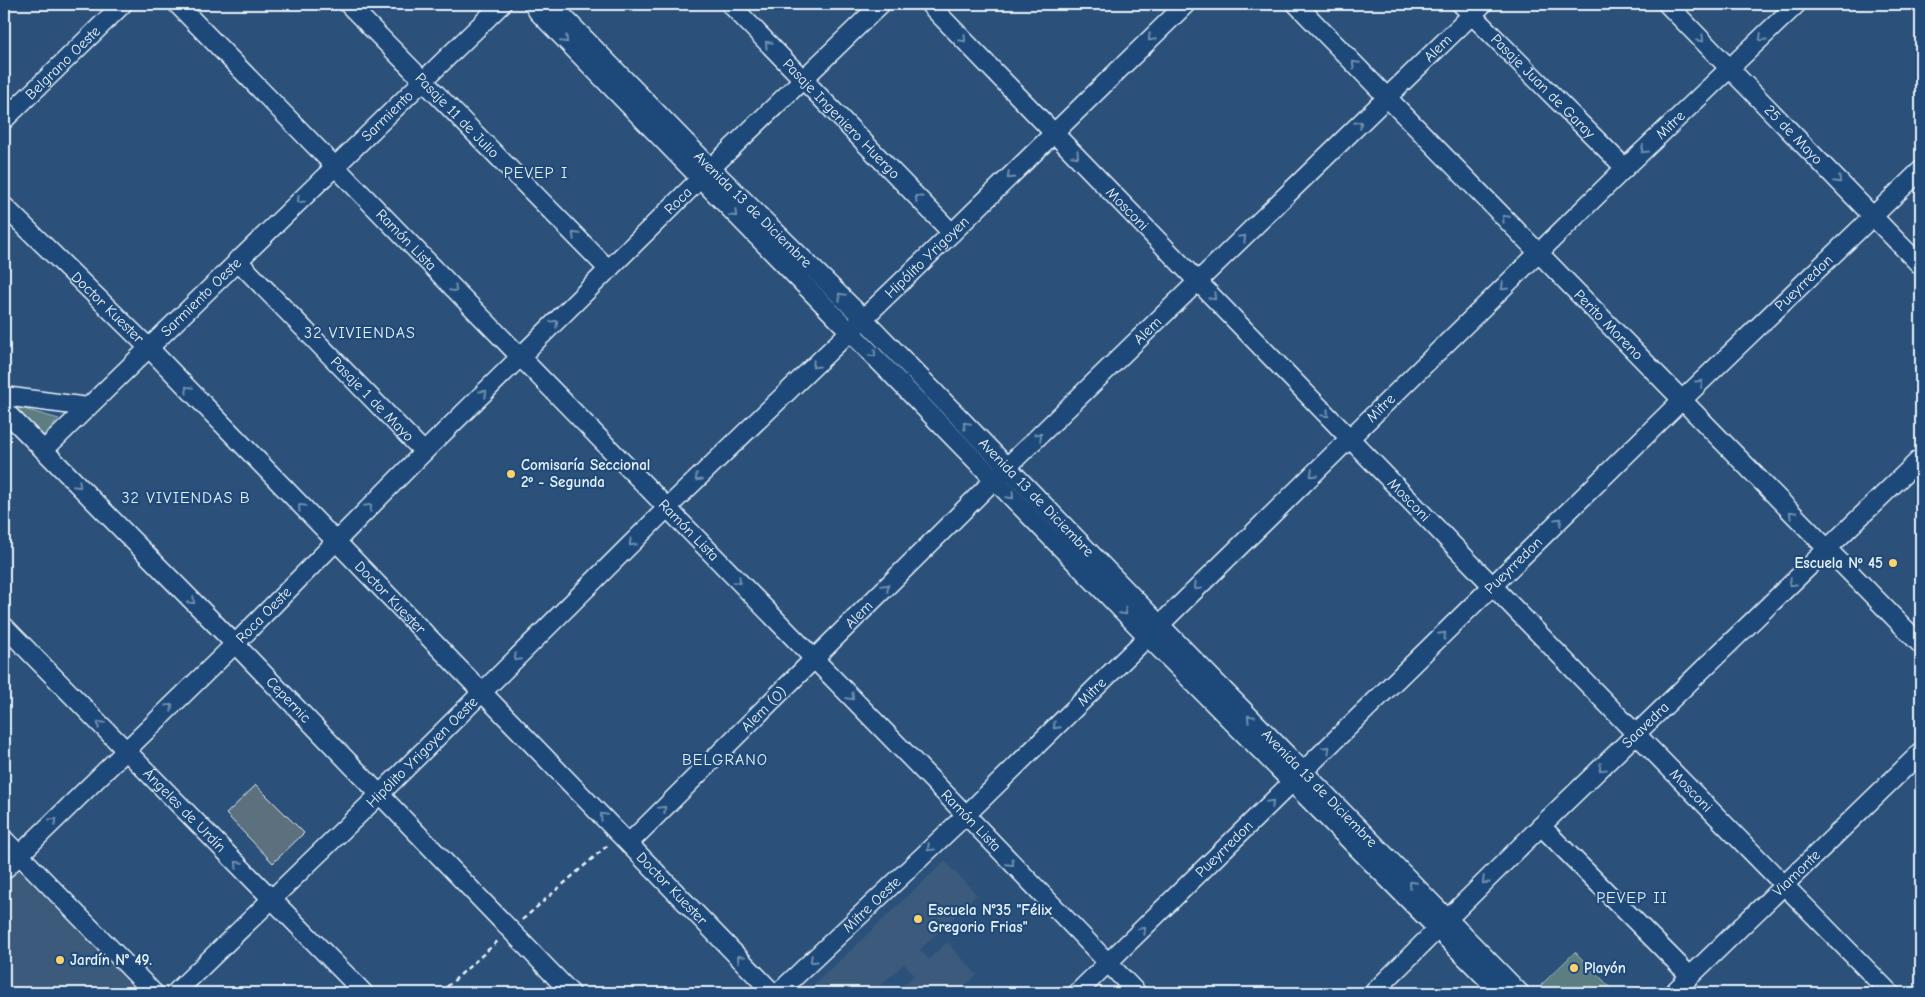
<svg xmlns="http://www.w3.org/2000/svg" width="1925" height="997" font-family="'Comic Neue',sans-serif">
  <style>
    .built { fill: #3a5a7c }
    .green { fill: #5c7d82; stroke: #a2b7bd }
    .building { fill: #5c6f7d; stroke: #e8f1f8 }
    .lines { fill: none; stroke-linecap: round; stroke-linejoin: round }
    .minor-casing { stroke: #e8f1f8; stroke-width: 21 }
    .path { stroke: #e8f1f8; stroke-width: 2.5; stroke-dasharray: 5 4; stroke-linecap: butt }
    .minor { stroke: #1f4a7a; stroke-width: 18 }
    .oneway { stroke: #6f8dac }
    .poi-dot { fill: #ffd166; stroke: #1f4a7a; stroke-width: 2 }
    .labels { text-anchor: middle; dominant-baseline: central; stroke-width: 4.5; stroke-linejoin: round; paint-order: stroke }
    .street-label { font-size: 15px; fill: #e8f1f8; stroke: #1f4a7a }
    .poi-label { font-size: 15px; font-weight: bold; fill: #e8f1f8; stroke: #1f4a7a; text-anchor: start }
    .neighbourhood-label { font-size: 16px; letter-spacing: 1px; fill: #e8f1f8; stroke: #1f4a7a }
  </style>
  <rect width="100%" height="100%" fill="#2b517b"/>
  <filter id="ink" filterUnits="userSpaceOnUse"><feTurbulence type="fractalNoise" baseFrequency=".02" numOctaves="2"/><feDisplacementMap in="SourceGraphic" scale="10" xChannelSelector="R" yChannelSelector="G"/><feConvolveMatrix kernelMatrix="1 2 1 2 8 2 1 2 1" color-interpolation-filters="sRGB"/></filter>
  <g filter="url(#ink)">
    <path class="built" d="M 945,861 L 977,895 L 920,950 L 929,959 L 947,942 L 977,975 L 957,993 L 901,993 L 898,990 L 914,975 L 904,964 L 872,993 L 811,993 L 812,987 L 824,975 Z
      M 25,869 L 148,993 L 4,993 L 4,882 L 14,872 Z"/>
    <path class="green" d="M 13,406 L 59,419 L 43,436 Z
      M 1575,952 L 1616,993 L 1549,993 L 1541,985 Z"/>
    <path class="building" d="M 256,785 L 304,833 L 273,863 L 226,814 Z"/>
    <g class="lines">
      <defs>
        <g id="minor">
          <path id="s1" d="M 177,4 L 966,815 L 1137,993"/>
          <path id="s2" d="M 348,4 L 609,270"/>
          <path d="M 533,4 L 538,12 L 1147,636 L 1501,993"/>
          <path id="s3" d="M 551,4 L 711,168 L 863,318 L 1159,624 L 1520,993"/>
          <path id="s4" d="M 730,4 L 952,233"/>
          <path id="s5" d="M 929,4 L 1637,735 L 1890,993"/>
          <path id="s6" d="M 1296,4 L 1921,645"/>
          <path id="s7" d="M 1461,4 L 1625,168"/>
          <path id="s8" d="M 1667,4 L 1921,266"/>
          <path id="s9" d="M 4,120 L 123,4"/>
          <path id="s10" d="M 4,206 L 148,347 L 773,993"/>
          <path id="s11" d="M 237,260 L 424,452"/>
          <path d="M 4,396 L 88,407"/>
          <path id="s12" d="M 4,410 L 235,644 L 571,993"/>
          <path id="s13" d="M 44,450 L 502,4"/>
          <path id="s14" d="M 4,626 L 364,993"/>
          <path d="M 1541,826 L 1690,976"/>
          <path d="M 4,839 L 154,993"/>
          <path id="s15" d="M 629,843 L 1007,467 L 1483,4"/>
          <path id="s16" d="M 4,870 L 235,644 L 424,452 L 711,168 L 881,4"/>
          <path id="s17" d="M 175,993 L 379,795 L 667,508 L 952,233 L 1186,4"/>
          <path id="s18" d="M 778,993 L 966,815 L 1625,168 L 1797,4"/>
          <path id="s19" d="M 1077,993 L 1682,400 L 1921,170"/>
          <path id="s20" d="M 1373,993 L 1541,826 L 1921,458"/>
          <path id="s21" d="M 1673,993 L 1921,752"/>
        </g>
      </defs>
      <use href="#minor" class="minor-casing"/>
      <path class="path" d="M 522,920 L 608,845
        M 440,993 L 499,940"/>
      <use href="#minor" class="minor"/>
    </g>
    <defs><path id="oneway-chevron" d="M-2-3.5L2.5 0L-2 3.5" fill="none" stroke-width="1.6" stroke-linecap="round" stroke-linejoin="round" transform="scale(1.25)"/></defs>
    <g class="oneway">
      <use href="#oneway-chevron" transform="translate(1151 38) rotate(135)"/>
      <use href="#oneway-chevron" transform="translate(1762 38) rotate(136)"/>
      <use href="#oneway-chevron" transform="translate(963 39) rotate(46)"/>
      <use href="#oneway-chevron" transform="translate(1701 39) rotate(46)"/>
      <use href="#oneway-chevron" transform="translate(565 40) rotate(46)"/>
      <use href="#oneway-chevron" transform="translate(768 44) rotate(-134)"/>
      <use href="#oneway-chevron" transform="translate(1355 64) rotate(-134)"/>
      <use href="#oneway-chevron" transform="translate(1359 124) rotate(-45)"/>
      <use href="#oneway-chevron" transform="translate(1644 150) rotate(137)"/>
      <use href="#oneway-chevron" transform="translate(1076 155) rotate(46)"/>
      <use href="#oneway-chevron" transform="translate(1010 176) rotate(136)"/>
      <use href="#oneway-chevron" transform="translate(1838 180) rotate(46)"/>
      <use href="#oneway-chevron" transform="translate(918 198) rotate(-134)"/>
      <use href="#oneway-chevron" transform="translate(300 200) rotate(136)"/>
      <use href="#oneway-chevron" transform="translate(734 214) rotate(45)"/>
      <use href="#oneway-chevron" transform="translate(1505 218) rotate(-134)"/>
      <use href="#oneway-chevron" transform="translate(575 235) rotate(-135)"/>
      <use href="#oneway-chevron" transform="translate(1243 238) rotate(-45)"/>
      <use href="#oneway-chevron" transform="translate(1504 287) rotate(136)"/>
      <use href="#oneway-chevron" transform="translate(454 289) rotate(46)"/>
      <use href="#oneway-chevron" transform="translate(841 296) rotate(-135)"/>
      <use href="#oneway-chevron" transform="translate(1213 297) rotate(46)"/>
      <use href="#oneway-chevron" transform="translate(555 323) rotate(-45)"/>
      <use href="#oneway-chevron" transform="translate(873 354) rotate(46)"/>
      <use href="#oneway-chevron" transform="translate(815 365) rotate(136)"/>
      <use href="#oneway-chevron" transform="translate(1700 383) rotate(-44)"/>
      <use href="#oneway-chevron" transform="translate(188 389) rotate(-134)"/>
      <use href="#oneway-chevron" transform="translate(484 393) rotate(-44)"/>
      <use href="#oneway-chevron" transform="translate(1326 414) rotate(46)"/>
      <use href="#oneway-chevron" transform="translate(966 425) rotate(-134)"/>
      <use href="#oneway-chevron" transform="translate(1039 436) rotate(-44)"/>
      <use href="#oneway-chevron" transform="translate(1313 474) rotate(136)"/>
      <use href="#oneway-chevron" transform="translate(698 478) rotate(136)"/>
      <use href="#oneway-chevron" transform="translate(78 485) rotate(45)"/>
      <use href="#oneway-chevron" transform="translate(1011 496) rotate(46)"/>
      <use href="#oneway-chevron" transform="translate(301 507) rotate(-134)"/>
      <use href="#oneway-chevron" transform="translate(369 507) rotate(-45)"/>
      <use href="#oneway-chevron" transform="translate(1792 514) rotate(-134)"/>
      <use href="#oneway-chevron" transform="translate(1559 521) rotate(-44)"/>
      <use href="#oneway-chevron" transform="translate(632 543) rotate(135)"/>
      <use href="#oneway-chevron" transform="translate(738 581) rotate(46)"/>
      <use href="#oneway-chevron" transform="translate(1792 583) rotate(136)"/>
      <use href="#oneway-chevron" transform="translate(886 587) rotate(-45)"/>
      <use href="#oneway-chevron" transform="translate(1197 587) rotate(136)"/>
      <use href="#oneway-chevron" transform="translate(192 601) rotate(45)"/>
      <use href="#oneway-chevron" transform="translate(1124 612) rotate(46)"/>
      <use href="#oneway-chevron" transform="translate(1443 635) rotate(-45)"/>
      <use href="#oneway-chevron" transform="translate(517 658) rotate(135)"/>
      <use href="#oneway-chevron" transform="translate(851 697) rotate(46)"/>
      <use href="#oneway-chevron" transform="translate(170 707) rotate(-44)"/>
      <use href="#oneway-chevron" transform="translate(1250 718) rotate(-134)"/>
      <use href="#oneway-chevron" transform="translate(100 724) rotate(-135)"/>
      <use href="#oneway-chevron" transform="translate(1056 726) rotate(135)"/>
      <use href="#oneway-chevron" transform="translate(1327 749) rotate(-45)"/>
      <use href="#oneway-chevron" transform="translate(1602 768) rotate(136)"/>
      <use href="#oneway-chevron" transform="translate(1271 803) rotate(-45)"/>
      <use href="#oneway-chevron" transform="translate(663 809) rotate(-45)"/>
      <use href="#oneway-chevron" transform="translate(603 816) rotate(-134)"/>
      <use href="#oneway-chevron" transform="translate(54 821) rotate(-44)"/>
      <use href="#oneway-chevron" transform="translate(930 848) rotate(136)"/>
      <use href="#oneway-chevron" transform="translate(1011 863) rotate(46)"/>
      <use href="#oneway-chevron" transform="translate(238 864) rotate(-134)"/>
      <use href="#oneway-chevron" transform="translate(1485 881) rotate(136)"/>
      <use href="#oneway-chevron" transform="translate(1412 884) rotate(-134)"/>
      <use href="#oneway-chevron" transform="translate(1143 930) rotate(-45)"/>
      <use href="#oneway-chevron" transform="translate(740 958) rotate(-134)"/>
      <use href="#oneway-chevron" transform="translate(813 960) rotate(136)"/>
    </g>
  </g>
  <g class="poi-dot">
    <circle cx="511" cy="474" r="5"/>
    <circle cx="1893" cy="563" r="5"/>
    <circle cx="918" cy="919" r="5"/>
    <circle cx="60" cy="960" r="5"/>
    <circle cx="1574" cy="968" r="5"/>
  </g>
  <g class="labels">
    <g class="street-label">
      <text stroke="none"><textPath href="#s15" startOffset="1134">Alem</textPath></text>
      <text stroke="none"><textPath href="#s9" startOffset="82">Belgrano Oeste</textPath></text>
      <text stroke="none"><textPath href="#s7" startOffset="116">Pasaje Juan de Garay</textPath></text>
      <text stroke="none"><textPath href="#s13" startOffset="479">Sarmiento</textPath></text>
      <text stroke="none"><textPath href="#s2" startOffset="156">Pasaje 11 de Julio</textPath></text>
      <text stroke="none"><textPath href="#s4" startOffset="160">Pasaje Ingeniero Huergo</textPath></text>
      <text stroke="none"><textPath href="#s18" startOffset="1245">Mitre</textPath></text>
      <text stroke="none"><textPath href="#s8" startOffset="182">25 de Mayo</textPath></text>
      <text stroke="none"><textPath href="#s16" startOffset="950">Roca</textPath></text>
      <text stroke="none"><textPath href="#s5" startOffset="285">Mosconi</textPath></text>
      <text stroke="none"><textPath href="#s3" startOffset="288">Avenida 13 de Diciembre</textPath></text>
      <text stroke="none"><textPath href="#s1" startOffset="329">Ramón Lista</textPath></text>
      <text stroke="none"><textPath href="#s17" startOffset="1052">Hipólito Yrigoyen</textPath></text>
      <text stroke="none"><textPath href="#s19" startOffset="1016">Pueyrredon</textPath></text>
      <text stroke="none"><textPath href="#s13" startOffset="219">Sarmiento Oeste</textPath></text>
      <text stroke="none"><textPath href="#s10" startOffset="145">Doctor Kuester</textPath></text>
      <text stroke="none"><textPath href="#s6" startOffset="448">Perito Moreno</textPath></text>
      <text stroke="none"><textPath href="#s15" startOffset="729">Alem</textPath></text>
      <text stroke="none"><textPath href="#s11" startOffset="194">Pasaje 1 de Mayo</textPath></text>
      <text stroke="none"><textPath href="#s18" startOffset="840">Mitre</textPath></text>
      <text stroke="none"><textPath href="#s3" startOffset="692">Avenida 13 de Diciembre</textPath></text>
      <text stroke="none"><textPath href="#s5" startOffset="690">Mosconi</textPath></text>
      <text stroke="none"><textPath href="#s1" startOffset="734">Ramón Lista</textPath></text>
      <text stroke="none"><textPath href="#s19" startOffset="611">Pueyrredon</textPath></text>
      <text stroke="none"><textPath href="#s10" startOffset="550">Doctor Kuester</textPath></text>
      <text stroke="none"><textPath href="#s15" startOffset="324">Alem</textPath></text>
      <text stroke="none"><textPath href="#s16" startOffset="364">Roca Oeste</textPath></text>
      <text stroke="none"><textPath href="#s18" startOffset="435">Mitre</textPath></text>
      <text stroke="none"><textPath href="#s12" startOffset="406">Cepernic</textPath></text>
      <text stroke="none"><textPath href="#s15" startOffset="190">Alem (O)</textPath></text>
      <text stroke="none"><textPath href="#s20" startOffset="382">Saavedra</textPath></text>
      <text stroke="none"><textPath href="#s17" startOffset="345">Hipólito Yrigoyen Oeste</textPath></text>
      <text stroke="none"><textPath href="#s3" startOffset="1098">Avenida 13 de Diciembre</textPath></text>
      <text stroke="none"><textPath href="#s5" startOffset="1095">Mosconi</textPath></text>
      <text stroke="none"><textPath href="#s14" startOffset="258">Ángeles de Urdín</textPath></text>
      <text stroke="none"><textPath href="#s1" startOffset="1139">Ramón Lista</textPath></text>
      <text stroke="none"><textPath href="#s19" startOffset="206">Pueyrredon</textPath></text>
      <text stroke="none"><textPath href="#s21" startOffset="172">Viamonte</textPath></text>
      <text stroke="none"><textPath href="#s10" startOffset="955">Doctor Kuester</textPath></text>
      <text stroke="none"><textPath href="#s18" startOffset="129">Mitre Oeste</textPath></text>
    </g>
    <g class="poi-label">
      <text x="521" y="465">Comisaría Seccional<tspan x="521" dy="17">2º - Segunda</tspan></text>
      <text x="1883" y="563" text-anchor="end">Escuela Nº 45</text>
      <text x="928" y="910">Escuela N°35 "Félix<tspan x="928" dy="17">Gregorio Frias"</tspan></text>
      <text x="70" y="960">Jardín N° 49.</text>
      <text x="1584" y="968">Playón</text>
    </g>
    <g class="neighbourhood-label">
      <text x="536" y="173">PEVEP I</text>
      <text x="360" y="333">32 VIVIENDAS</text>
      <text x="186" y="498">32 VIVIENDAS B</text>
      <text x="725" y="760">BELGRANO</text>
      <text x="1632" y="898">PEVEP II</text>
    </g>
  </g>
  <rect width="1925" height="997" fill="none" stroke="#1f4a7a" stroke-width="20"/>
  <rect x="10" y="10" width="1905" height="977" fill="none" stroke="#e8f1f8" stroke-width="2" filter="url(#ink)"/>
</svg>
